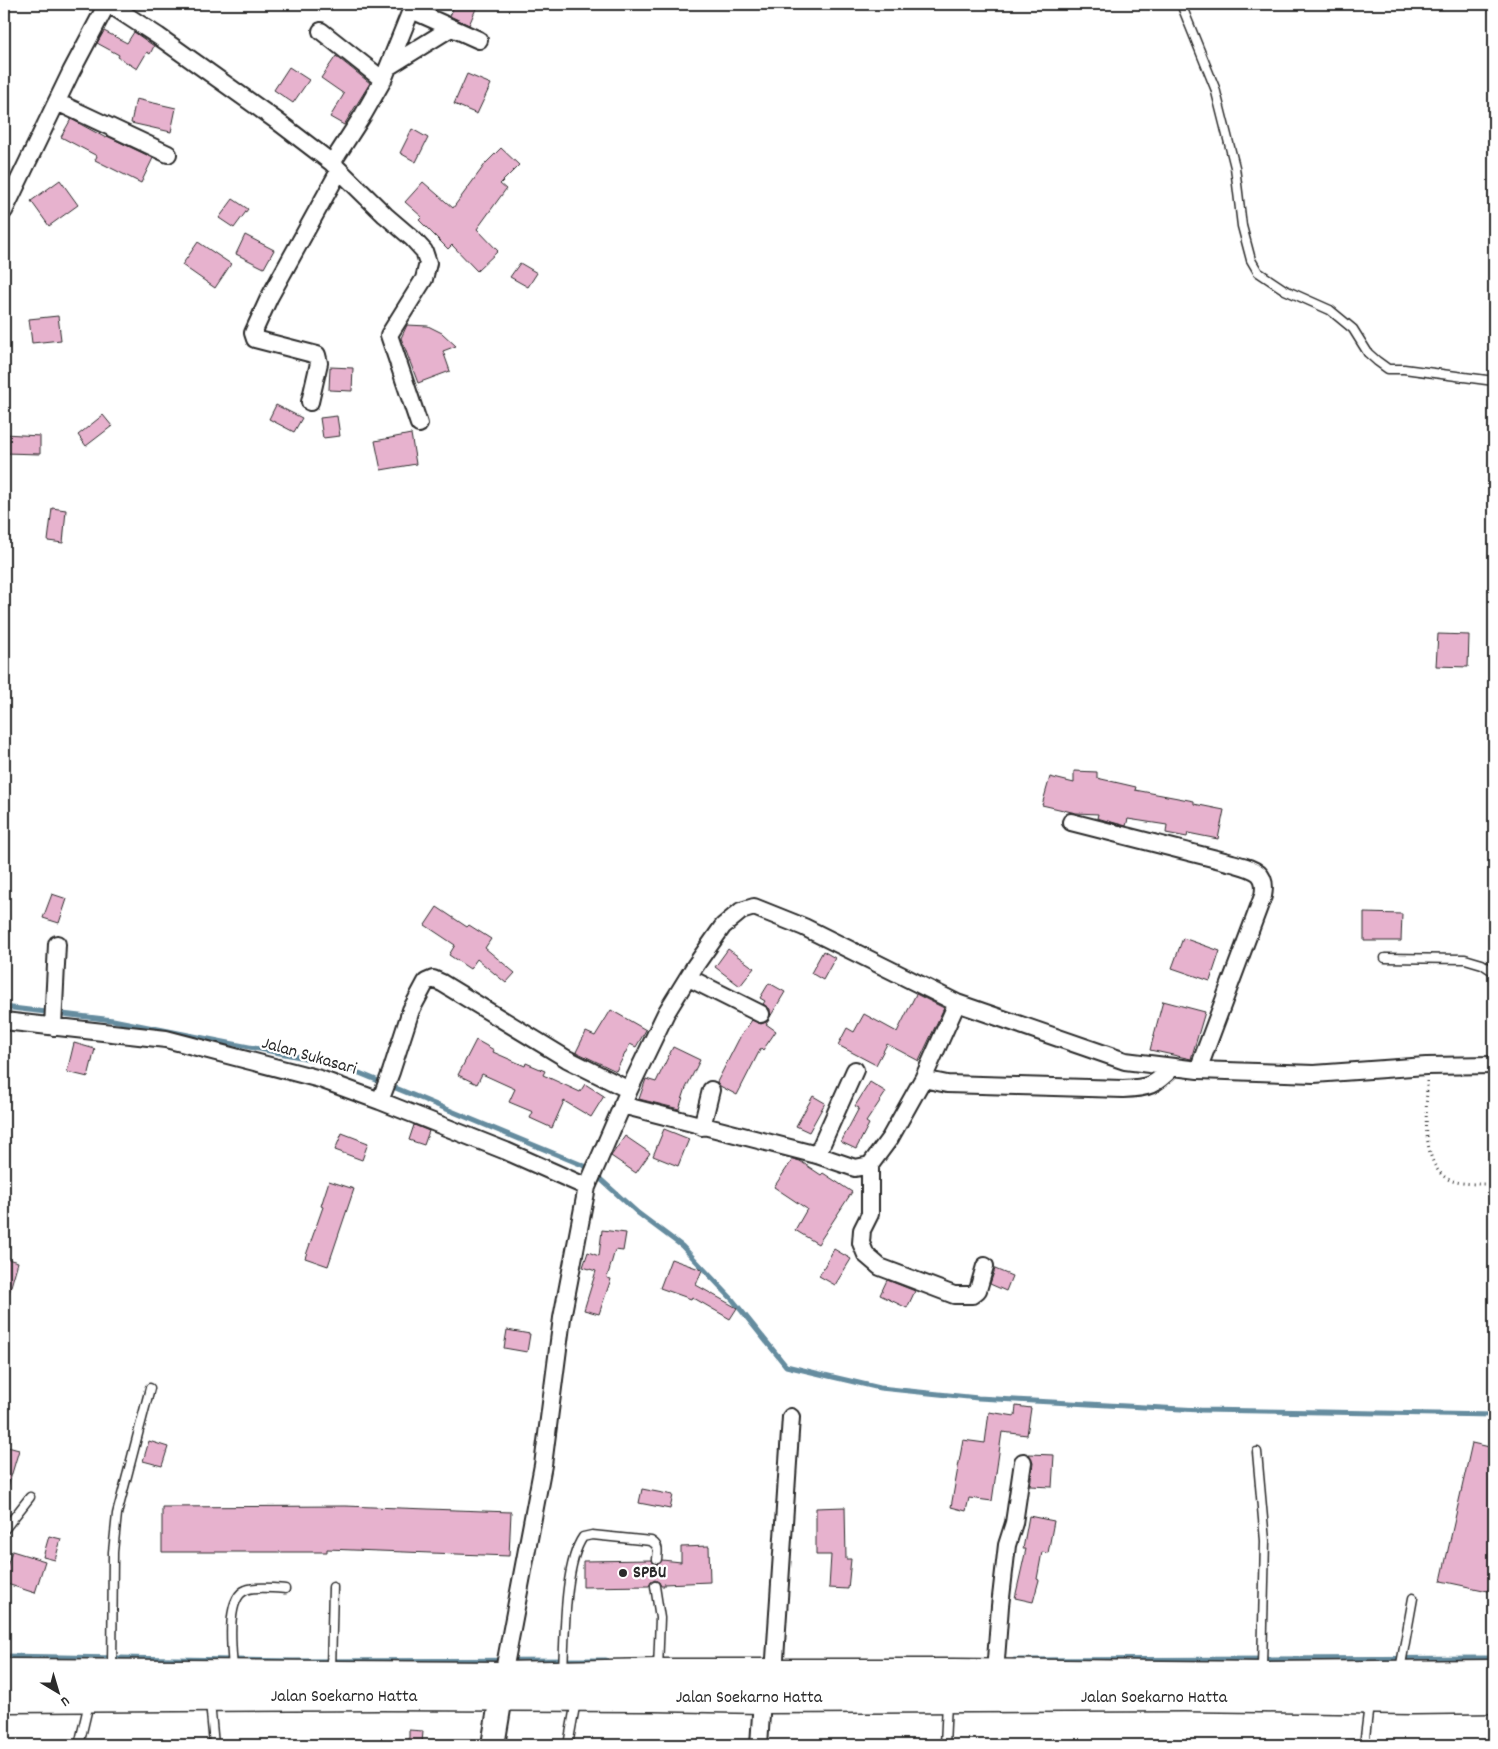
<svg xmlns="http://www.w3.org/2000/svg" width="1498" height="1749" font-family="Dekko,sans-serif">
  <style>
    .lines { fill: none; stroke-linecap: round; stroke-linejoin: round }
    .stream { stroke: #658c9f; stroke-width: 5 }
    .building { fill: #e7b2ce; stroke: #2b2b2b }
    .lane-casing { stroke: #2b2b2b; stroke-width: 11 }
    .street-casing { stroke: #2b2b2b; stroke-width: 20 }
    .secondary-casing { stroke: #2b2b2b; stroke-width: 26 }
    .highway-casing { stroke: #2b2b2b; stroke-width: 31 }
    .path { stroke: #2b2b2b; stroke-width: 3; stroke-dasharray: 1 4; stroke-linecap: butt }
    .lane { stroke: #fff; stroke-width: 8 }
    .street { stroke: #fff; stroke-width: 16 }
    .secondary { stroke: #fff; stroke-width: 22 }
    .highway { stroke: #fff; stroke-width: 28 }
    .poi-dot { fill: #2b2b2b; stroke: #fff; stroke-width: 2 }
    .labels { text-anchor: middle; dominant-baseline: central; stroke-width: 4.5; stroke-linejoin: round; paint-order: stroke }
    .street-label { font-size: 18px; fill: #2b2b2b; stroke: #fff }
    .poi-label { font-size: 18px; font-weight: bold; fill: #2b2b2b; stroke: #fff; text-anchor: start }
  </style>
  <rect width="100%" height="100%" fill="#fff"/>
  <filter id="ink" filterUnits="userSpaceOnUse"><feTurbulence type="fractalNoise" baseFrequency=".02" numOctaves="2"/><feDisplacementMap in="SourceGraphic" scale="10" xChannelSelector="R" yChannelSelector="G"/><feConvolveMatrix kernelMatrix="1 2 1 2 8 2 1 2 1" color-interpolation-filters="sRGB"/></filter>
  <g filter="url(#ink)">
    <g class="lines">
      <path class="stream" d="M 4,1007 L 113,1020 L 340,1065 L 587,1167 L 638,1213 L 682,1246 L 732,1299 L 786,1366 L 880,1388 L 978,1398 L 1200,1410 L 1494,1415
        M 4,1656 L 293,1661 L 606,1660
        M 1014,1660 L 1494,1658"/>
    </g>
    <path class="building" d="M 455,4 L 478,4 L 469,25 L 450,16 Z
      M 104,31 L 127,43 L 134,32 L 154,46 L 150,54 L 147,52 L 137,69 L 118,57 L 119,55 L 97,43 Z
      M 336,56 L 370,83 L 344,125 L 330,117 L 344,94 L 321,78 Z
      M 289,67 L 309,80 L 293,103 L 274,90 Z
      M 467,74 L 491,84 L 477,114 L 454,104 Z
      M 136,99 L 176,108 L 171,132 L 131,123 Z
      M 71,119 L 106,138 L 107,136 L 153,158 L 141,183 L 95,160 L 97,156 L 61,137 Z
      M 412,129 L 428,138 L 416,162 L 400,153 Z
      M 501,148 L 519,165 L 500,184 L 506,189 L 477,229 L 498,251 L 477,271 L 452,245 L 448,249 L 419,220 L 422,217 L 405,202 L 423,182 L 453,208 L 486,163 Z
      M 60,180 L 78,205 L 49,226 L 31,201 Z
      M 233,199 L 248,209 L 234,228 L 219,218 Z
      M 245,235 L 274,250 L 264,268 L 236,254 Z
      M 198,242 L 231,264 L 215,288 L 182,265 Z
      M 520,263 L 537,273 L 528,287 L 510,277 Z
      M 58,316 L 61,340 L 32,343 L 29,319 Z
      M 407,325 L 428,326 L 442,333 L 456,346 L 443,351 L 450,371 L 418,383 L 401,338 Z
      M 330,367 L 353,368 L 352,391 L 329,390 Z
      M 276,405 L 302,418 L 294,432 L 269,419 Z
      M 103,415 L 112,426 L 86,446 L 78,435 Z
      M 337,416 L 340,436 L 323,438 L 320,418 Z
      M 4,434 L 40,436 L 40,454 L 4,453 Z
      M 411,434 L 416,464 L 381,470 L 375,441 Z
      M 52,508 L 66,510 L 63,543 L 48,541 Z
      M 1438,634 L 1469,635 L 1468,667 L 1436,666 Z
      M 1074,771 L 1097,772 L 1097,778 L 1136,787 L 1135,790 L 1194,801 L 1194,804 L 1224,810 L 1218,839 L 1188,833 L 1187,837 L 1166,833 L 1167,825 L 1128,819 L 1126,826 L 1097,818 L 1098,814 L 1076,813 L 1042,805 L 1050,777 L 1074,783 Z
      M 52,894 L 67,899 L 59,923 L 43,918 Z
      M 437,907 L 467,927 L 469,925 L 491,939 L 485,948 L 515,973 L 506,983 L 477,959 L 470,969 L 449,955 L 455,945 L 425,925 Z
      M 1364,913 L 1402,914 L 1401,941 L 1364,941 Z
      M 1183,938 L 1220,951 L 1210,981 L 1172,968 Z
      M 728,949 L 754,968 L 740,986 L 715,967 Z
      M 823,951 L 835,958 L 823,980 L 811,973 Z
      M 769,983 L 785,992 L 770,1017 L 770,1009 L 763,1004 L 765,1001 L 760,998 Z
      M 916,994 L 944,1008 L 919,1061 L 887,1044 L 876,1065 L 838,1045 L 847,1028 L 854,1032 L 864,1014 L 897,1032 Z
      M 1163,1001 L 1205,1012 L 1191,1059 L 1150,1050 Z
      M 611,1010 L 646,1030 L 636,1047 L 630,1044 L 616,1071 L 576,1052 L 586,1032 L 595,1036 Z
      M 752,1020 L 761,1024 L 769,1020 L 766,1024 L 776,1031 L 763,1050 L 761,1048 L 737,1095 L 720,1086 L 717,1082 L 740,1037 Z
      M 476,1040 L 494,1050 L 493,1052 L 525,1066 L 526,1063 L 545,1071 L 543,1075 L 580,1092 L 585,1084 L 604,1096 L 591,1117 L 564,1101 L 552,1128 L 530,1118 L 533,1112 L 509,1102 L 515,1089 L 482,1074 L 477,1084 L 458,1075 Z
      M 74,1043 L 95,1049 L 88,1077 L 67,1072 Z
      M 673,1047 L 700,1060 L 686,1088 L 679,1109 L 639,1099 L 646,1079 L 656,1082 Z
      M 870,1082 L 886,1092 L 866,1122 L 869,1124 L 856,1149 L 841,1142 L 859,1108 L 855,1106 Z
      M 813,1096 L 825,1103 L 809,1132 L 796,1126 Z
      M 414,1125 L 429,1131 L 424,1145 L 409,1140 Z
      M 664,1129 L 689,1139 L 678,1166 L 653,1156 Z
      M 342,1133 L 368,1143 L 362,1160 L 335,1150 Z
      M 625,1136 L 650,1153 L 636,1173 L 611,1156 Z
      M 793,1159 L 800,1161 L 821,1175 L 823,1173 L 852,1192 L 818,1244 L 795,1230 L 807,1209 L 774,1187 Z
      M 329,1181 L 354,1189 L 328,1266 L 305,1258 L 323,1207 L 321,1206 Z
      M 602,1230 L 626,1233 L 623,1251 L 615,1250 L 607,1278 L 611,1279 L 599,1314 L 584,1310 L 596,1271 L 583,1267 L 588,1252 L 599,1256 Z
      M 834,1249 L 851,1259 L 835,1285 L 819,1276 Z
      M 4,1258 L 18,1262 L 7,1300 L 4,1299 Z
      M 671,1259 L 702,1270 L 696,1285 L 737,1308 L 730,1319 L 692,1297 L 691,1299 L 660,1288 Z
      M 995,1269 L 1012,1276 L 1006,1291 L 990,1284 Z
      M 887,1280 L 915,1291 L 907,1308 L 880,1295 Z
      M 507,1330 L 530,1334 L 527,1352 L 504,1348 Z
      M 1016,1406 L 1031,1408 L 1027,1435 L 1002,1432 L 992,1501 L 969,1498 L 966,1511 L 951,1507 L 963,1440 L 985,1443 L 989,1412 L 1015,1416 Z
      M 149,1441 L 168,1447 L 162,1466 L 143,1461 Z
      M 1472,1443 L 1494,1448 L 1494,1564 L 1488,1591 L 1441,1581 Z
      M 4,1446 L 19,1450 L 7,1490 L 4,1490 Z
      M 1029,1454 L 1054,1455 L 1052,1487 L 1030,1486 L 1033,1463 Z
      M 642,1489 L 673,1495 L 670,1509 L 639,1503 Z
      M 345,1506 L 511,1512 L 509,1556 L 327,1549 L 327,1552 L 162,1552 L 162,1507 Z
      M 845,1507 L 846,1559 L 851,1559 L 848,1589 L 829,1588 L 831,1555 L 816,1555 L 816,1508 Z
      M 1029,1516 L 1054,1521 L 1048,1553 L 1042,1552 L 1037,1579 L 1039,1580 L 1033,1602 L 1015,1598 L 1026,1549 L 1023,1549 Z
      M 49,1536 L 61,1539 L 55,1560 L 43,1557 Z
      M 709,1546 L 710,1582 L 664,1584 L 664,1586 L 661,1586 L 659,1582 L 655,1580 L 651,1582 L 649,1586 L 583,1587 L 583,1561 L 652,1560 L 653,1563 L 657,1565 L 662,1560 L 681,1562 L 681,1547 Z
      M 12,1551 L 45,1561 L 35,1593 L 4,1583 L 4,1575 Z
      M 409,1730 L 423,1731 L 422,1745 L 409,1745 Z"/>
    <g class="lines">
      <defs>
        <path id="lane" d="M 1181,4 L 1215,88 L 1235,167 L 1242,226 L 1251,260 L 1258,272 L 1285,290 L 1330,310 L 1353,329 L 1368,353 L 1377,361 L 1388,369 L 1404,369 L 1494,381
          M 1385,958 L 1465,959 L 1482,964 L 1494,972
          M 1257,1452 L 1265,1541 L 1262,1666 L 1263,1672
          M 4,1530 L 30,1497
          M 655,1586 L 660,1618 L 658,1669
          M 233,1669 C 232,1651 225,1598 246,1590 C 255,1586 274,1588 285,1589
          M 112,1670 L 113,1552 L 117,1514 L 150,1388
          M 331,1670 L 333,1587
          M 563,1670 C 565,1636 564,1564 583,1537 L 592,1535 L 651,1541 C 659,1546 658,1550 657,1559
          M 1400,1670 L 1413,1598
          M 210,1702 L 214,1745
          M 79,1745 L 89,1703
          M 568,1745 L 576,1701
          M 945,1745 L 947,1702
          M 1364,1745 L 1369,1705"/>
        <path id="street" d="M 109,4 L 158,36 L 277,121 L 332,163 L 385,215 L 413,239 L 424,251 L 428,263 L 424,279 L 389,335 L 419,424
          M 321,31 L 383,80
          M 388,67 L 451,28
          M 57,102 L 168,154
          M 332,163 L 363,115 L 383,80 L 410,13 L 414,11 L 479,40
          M 4,211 L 71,72 L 107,4
          M 310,402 L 319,363 L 317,355 L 255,339 L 253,333 L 269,298 L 339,171
          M 1071,822 L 1232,863 C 1253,869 1268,871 1263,896 L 1198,1070
          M 689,978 L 761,1014
          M 4,1021 L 166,1039 L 320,1079 L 380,1101 L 506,1151 L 587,1187
          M 53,1027 L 57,944
          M 923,1079 L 957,1003
          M 380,1101 L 391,1072 L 411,1010 L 426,982 L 433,979 L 442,983 L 567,1059 L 629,1090
          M 622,1105 L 817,1155 L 855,1168 L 870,1165
          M 702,1127 L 711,1090
          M 817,1155 L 855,1070
          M 985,1266 L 978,1290 L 972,1295 L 954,1295 L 880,1267 L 866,1255 L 861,1243 L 862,1230 L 870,1214 L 870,1165 L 890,1138 L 923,1079 L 947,1084 L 1123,1089 C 1149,1088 1154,1086 1173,1067
          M 995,1673 L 1000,1606 L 1007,1545 L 1014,1523 L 1023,1462
          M 774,1674 L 791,1417
          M 503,1676 L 543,1465 L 562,1318 L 587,1187 L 629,1090 L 666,1013 L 695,966 L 723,926 L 741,911 L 754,907 L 804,927 L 957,1003 L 1125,1061 L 1198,1070 L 1314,1074 L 1426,1066 L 1494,1065
          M 759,1745 L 762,1699"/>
        <path id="secondary" d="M 493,1745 L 501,1697"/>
        <path id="highway" d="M 4,1673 L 503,1676 L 658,1673 L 954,1673 L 1264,1676 L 1494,1674
          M 4,1698 L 379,1696 L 655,1697 L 762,1699 L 1184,1697 L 1412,1700 L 1494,1699"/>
      </defs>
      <use href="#lane" class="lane-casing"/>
      <use href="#street" class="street-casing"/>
      <use href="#secondary" class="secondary-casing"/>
      <use href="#highway" class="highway-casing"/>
      <path class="path" d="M 1427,1081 C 1427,1109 1420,1164 1448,1179 C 1459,1185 1482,1184 1494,1184"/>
      <use href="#lane" class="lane"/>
      <use href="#street" class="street"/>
      <use href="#secondary" class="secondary"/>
      <use href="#highway" class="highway"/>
    </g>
  </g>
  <circle class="poi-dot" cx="623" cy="1573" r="5"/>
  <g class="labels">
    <g class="street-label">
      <text transform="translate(309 1057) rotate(16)">Jalan Sukasari</text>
      <text x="344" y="1697">Jalan Soekarno Hatta</text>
      <text x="749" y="1698">Jalan Soekarno Hatta</text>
      <text x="1154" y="1698">Jalan Soekarno Hatta</text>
    </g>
    <g class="poi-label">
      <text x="633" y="1573">SPBU</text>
    </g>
  </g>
  <rect width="1498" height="1749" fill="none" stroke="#fff" stroke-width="20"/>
  <rect x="10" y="10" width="1478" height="1729" fill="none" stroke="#2b2b2b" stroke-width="2" filter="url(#ink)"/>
  <g transform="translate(58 1692) rotate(142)" stroke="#ffffff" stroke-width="4" paint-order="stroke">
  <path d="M0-4L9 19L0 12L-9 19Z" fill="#2b2b2b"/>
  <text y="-8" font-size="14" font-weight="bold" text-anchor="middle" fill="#2b2b2b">U</text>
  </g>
</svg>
